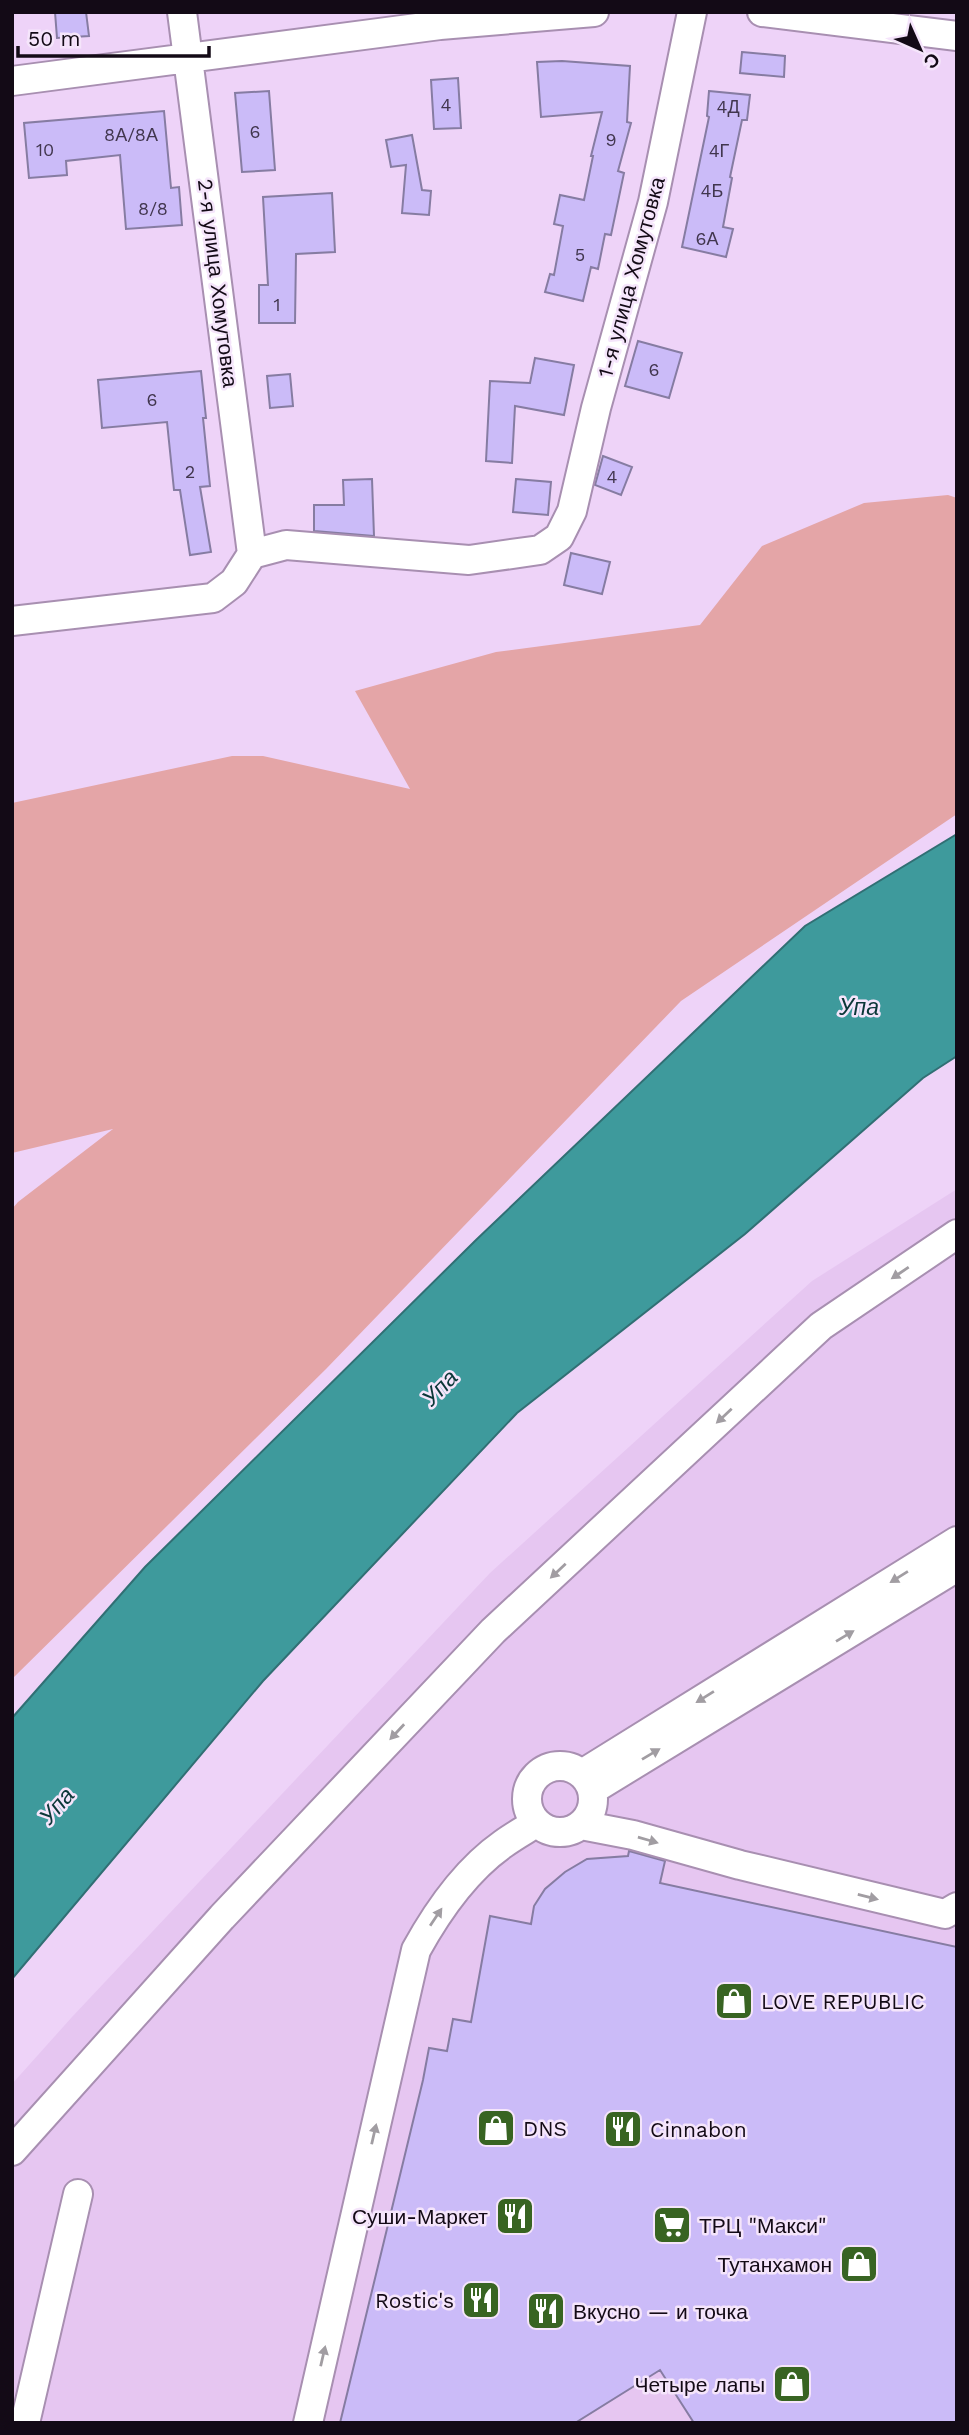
<svg xmlns="http://www.w3.org/2000/svg" width="969" height="2435" font-family="'Work Sans',sans-serif">
  <style>
    .built { fill: #e6c6f1 }
    .green { fill: #e4a5a7 }
    .water { fill: #3e9a9c; stroke: #316f74; stroke-width: 2 }
    .building { fill: #cbbbf8; stroke: #867ca2; stroke-width: 2 }
    .lines { fill: none; stroke-linecap: round; stroke-linejoin: round }
    .minor-casing { stroke: #a88fb1; stroke-width: 32 }
    .minor { stroke: #fff; stroke-width: 28 }
    .oneway { fill: #a19da2 }
    .labels { text-anchor: middle; dominant-baseline: central; stroke-width: 5; stroke-linejoin: round; paint-order: stroke }
    .number-label { font-size: 18px; fill: #41364e }
    .street-label { font-size: 21px; fill: #130a16; stroke: #f5e5fb }
    .poi-label { font-size: 21px; fill: #130a16; stroke: #f5e5fb; text-anchor: start }
    .water-label { font-size: 23px; font-style: italic; fill: #0b3738; stroke: #f5e5fb }
  </style>
  <rect width="100%" height="100%" fill="#eed3f8"/>
  <path class="built" d="M 957,1189 L 957,2423 L 12,2423 L 12,2084 L 72,2017 L 490,1573 L 812,1281 Z"/>
  <path class="green" d="M 948,495 L 957,498 L 957,814 L 681,1001 L 326,1369 L 12,1679 L 12,1209 L 18,1202 L 113,1129 L 12,1153 L 12,803 L 232,756 L 263,756 L 410,789 L 355,691 L 496,652 L 700,625 L 762,546 L 864,503 Z"/>
  <path class="water" d="M 957,834 L 957,1056 L 923,1078 L 745,1234 L 517,1413 L 263,1681 L 12,1979 L 12,1718 L 145,1567 L 476,1240 L 805,926 Z"/>
  <path class="building" d="M 55,12 L 86,12 L 89,36 L 57,38 Z
    M 742,52 L 785,56 L 784,77 L 740,73 Z
    M 562,61 L 630,66 L 627,122 L 631,123 L 618,171 L 624,173 L 611,235 L 605,234 L 598,269 L 591,267 L 583,301 L 545,292 L 550,274 L 554,275 L 563,226 L 554,224 L 560,195 L 584,200 L 593,156 L 591,156 L 602,112 L 541,117 L 537,62 Z
    M 458,78 L 461,128 L 434,129 L 431,80 Z
    M 269,91 L 275,170 L 242,172 L 235,93 Z
    M 709,91 L 750,95 L 747,120 L 742,120 L 730,177 L 732,178 L 723,227 L 733,229 L 726,257 L 682,247 L 709,117 L 707,116 Z
    M 164,111 L 171,188 L 179,187 L 182,225 L 126,229 L 120,155 L 66,161 L 67,175 L 29,178 L 24,123 Z
    M 412,135 L 422,190 L 431,191 L 429,215 L 402,213 L 406,165 L 391,167 L 386,140 Z
    M 332,193 L 335,252 L 296,254 L 295,323 L 259,323 L 259,285 L 268,285 L 263,197 Z
    M 638,341 L 682,353 L 669,398 L 625,386 Z
    M 535,358 L 574,365 L 564,415 L 515,406 L 512,463 L 486,461 L 490,381 L 530,383 Z
    M 201,371 L 206,418 L 203,418 L 210,486 L 200,487 L 211,552 L 190,555 L 180,490 L 174,490 L 167,422 L 102,428 L 98,380 Z
    M 290,374 L 293,406 L 270,408 L 267,376 Z
    M 603,456 L 632,467 L 621,495 L 595,485 Z
    M 372,479 L 374,536 L 314,531 L 314,505 L 344,505 L 343,480 Z
    M 516,479 L 551,482 L 548,515 L 513,512 Z
    M 571,553 L 610,562 L 602,594 L 564,585 Z
    M 629,1851 L 665,1861 L 660,1883 L 957,1947 L 957,2423 L 694,2423 L 660,2370 L 575,2423 L 340,2423 L 423,2080 L 429,2048 L 447,2051 L 453,2019 L 471,2022 L 490,1916 L 531,1924 L 534,1906 L 545,1889 L 565,1872 L 587,1859 L 628,1856 Z"/>
  <g class="lines">
    <defs>
      <path id="minor" d="M 182,12 L 252,554
        M 762,12 L 957,36
        M 12,81 L 440,25 L 594,12
        M 12,621 L 213,598 L 234,582 L 252,554 L 286,545 L 469,560 L 540,550 L 559,537 L 572,511 L 596,408 L 653,202 L 692,12
        M527 1799a33 33 0 1 1 66 0a33 33 0 1 1-66 0Z
        M 582,1774 L 957,1541
        M 592,1790 L 957,1567
        M 581,1825 L 633,1835 L 740,1865 L 945,1914 L 957,1907
        M 12,2151 L 222,1917 L 493,1631 L 821,1326 L 957,1234
        M 25,2423 L 78,2194
        M 308,2423 L 416,1950 C 438,1910 466,1870 503,1844 C 514,1836 525,1830 536,1823"/>
    </defs>
    <use href="#minor" class="minor-casing"/>
    <use href="#minor" class="minor"/>
  </g>
  <defs><path id="oneway-solid" d="M-6-.8H1V-3.2L6.5 0L1 3.2V.8H-6Z" transform="scale(1.75)"/></defs>
  <g class="oneway">
    <use href="#oneway-solid" transform="translate(900 1273) rotate(146)"/>
    <use href="#oneway-solid" transform="translate(724 1416) rotate(137)"/>
    <use href="#oneway-solid" transform="translate(558 1571) rotate(137)"/>
    <use href="#oneway-solid" transform="translate(899 1577) rotate(148)"/>
    <use href="#oneway-solid" transform="translate(845 1636) rotate(-31)"/>
    <use href="#oneway-solid" transform="translate(705 1697) rotate(148)"/>
    <use href="#oneway-solid" transform="translate(397 1732) rotate(133)"/>
    <use href="#oneway-solid" transform="translate(651 1754) rotate(-31)"/>
    <use href="#oneway-solid" transform="translate(648 1840) rotate(16)"/>
    <use href="#oneway-solid" transform="translate(868 1897) rotate(14)"/>
    <use href="#oneway-solid" transform="translate(436 1917) rotate(-56)"/>
    <use href="#oneway-solid" transform="translate(374 2134) rotate(-77)"/>
    <use href="#oneway-solid" transform="translate(323 2356) rotate(-77)"/>
  </g>
  <defs>
    <symbol id="shop-square" viewBox="-11 -11 22 22"><rect x="-9" y="-9" width="18" height="18" rx="4" fill="#386422" stroke="#f5e5fb"/><path d="M-5-2.5h2.3a2.7 3.5 0 0 1 5.4 0H5L5.5 6h-11ZM-1.5-2.5h3a1.5 2.3 0 0 0-3 0Z" fill="#fff"/></symbol>
    <symbol id="restaurant-square" viewBox="-11 -11 22 22"><rect x="-9" y="-9" width="18" height="18" rx="4" fill="#386422" stroke="#f5e5fb"/><path d="M-5-6h1v4h1v-4h1v4h1v-4h1v5L-1.5 .5V6h-2V.5L-5-1ZM5-6V6H3V1.5H1.5Q1.5-4 5-6Z" fill="#fff"/></symbol>
    <symbol id="supermarket-square" viewBox="-11 -11 22 22"><rect x="-9" y="-9" width="18" height="18" rx="4" fill="#386422" stroke="#f5e5fb"/><path d="M-6-5.5h2.5l.6 2H6L4.5 2H-2.5L-4.4-4H-6ZM-1.5 3.2a1.3 1.3 0 1 0 .1 0ZM3 3.2a1.3 1.3 0 1 0 .1 0Z" fill="#fff"/></symbol>
  </defs>
  <g fill-rule="evenodd">
    <use href="#shop-square" x="712" y="1979" width="44" height="44"/>
    <use href="#shop-square" x="474" y="2106" width="44" height="44"/>
    <use href="#restaurant-square" x="601" y="2107" width="44" height="44"/>
    <use href="#restaurant-square" x="493" y="2194" width="44" height="44"/>
    <use href="#supermarket-square" x="650" y="2203" width="44" height="44"/>
    <use href="#shop-square" x="837" y="2242" width="44" height="44"/>
    <use href="#restaurant-square" x="459" y="2278" width="44" height="44"/>
    <use href="#restaurant-square" x="524" y="2289" width="44" height="44"/>
    <use href="#shop-square" x="770" y="2362" width="44" height="44"/>
  </g>
  <g class="labels">
    <g class="number-label">
      <text x="446" y="104">4</text>
      <text x="728" y="106">4Д</text>
      <text x="255" y="131">6</text>
      <text x="131" y="134">8А/8А</text>
      <text x="611" y="139">9</text>
      <text x="45" y="149">10</text>
      <text x="719" y="150">4Г</text>
      <text x="712" y="190">4Б</text>
      <text x="153" y="208">8/8</text>
      <text x="707" y="238">6А</text>
      <text x="580" y="254">5</text>
      <text x="277" y="304">1</text>
      <text x="654" y="369">6</text>
      <text x="152" y="399">6</text>
      <text x="190" y="471">2</text>
      <text x="612" y="476">4</text>
    </g>
    <g class="street-label">
      <text transform="translate(631 277) rotate(-75)">1-я улица Хомутовка</text>
      <text transform="translate(218 283) rotate(83)">2-я улица Хомутовка</text>
    </g>
    <g class="poi-label">
      <text x="761" y="2001">LOVE REPUBLIC</text>
      <text x="523" y="2128">DNS</text>
      <text x="650" y="2129">Cinnabon</text>
      <text x="488" y="2216" text-anchor="end">Суши-Маркет</text>
      <text x="699" y="2225">ТРЦ "Макси"</text>
      <text x="832" y="2264" text-anchor="end">Тутанхамон</text>
      <text x="454" y="2300" text-anchor="end">Rostic's</text>
      <text x="573" y="2311">Вкусно — и точка</text>
      <text x="765" y="2384" text-anchor="end">Четыре лапы</text>
    </g>
    <g class="water-label">
      <text x="859" y="1007">Упа</text>
      <text transform="translate(440 1388) rotate(-46)">Упа</text>
      <text transform="translate(57 1806) rotate(-49)">Упа</text>
    </g>
  </g>
  <rect width="969" height="2435" fill="none" stroke="#130a16" stroke-width="28"/>
  <g transform="translate(920 49) rotate(135)" stroke="#f5e5fb" stroke-width="5" paint-order="stroke">
  <path d="M0-5L12 26L0 18L-12 26Z" fill="#130a16"/>
  <text y="-10" font-size="19" font-weight="bold" text-anchor="middle" fill="#130a16">С</text>
  </g>
  <path d="M18 46v10h191v-10" fill="none" stroke="#130a16" stroke-width="3.5"/>
  <text x="28" y="46" font-size="21" fill="#130a16" stroke="#f5e5fb" stroke-width="5" paint-order="stroke">50 m</text>
</svg>
